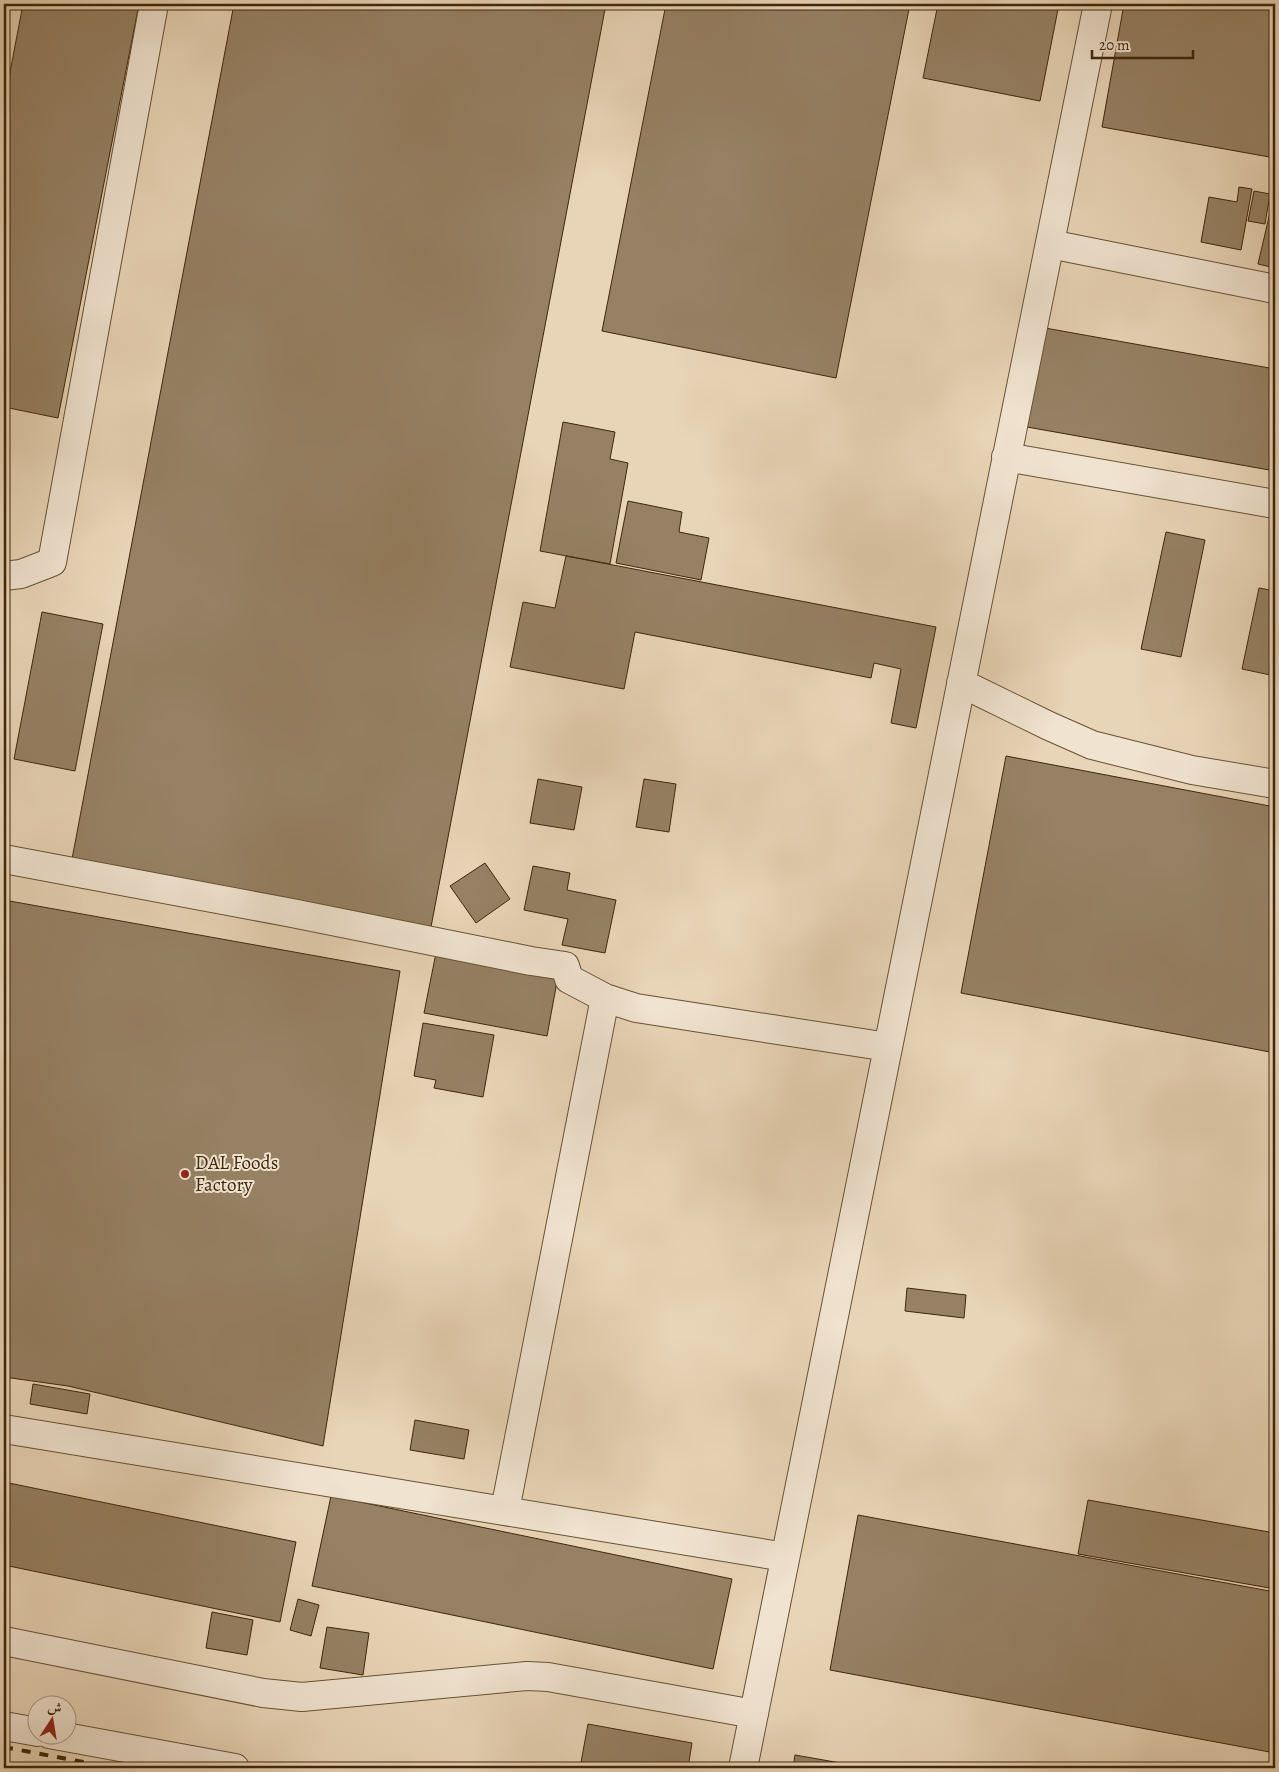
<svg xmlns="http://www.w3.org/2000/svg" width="1279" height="1772" font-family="Alegreya,Amiri,serif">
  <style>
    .building { fill: #968164; stroke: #3e270b }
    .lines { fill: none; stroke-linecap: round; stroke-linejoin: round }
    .minor-casing { stroke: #685236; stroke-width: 30 }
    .minor { stroke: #f0e3d0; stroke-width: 28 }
    .rail { stroke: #3e270b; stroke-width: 4; stroke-dasharray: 9 9; stroke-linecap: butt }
    .poi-dot { fill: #8f2418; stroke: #f0e3d0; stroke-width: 2 }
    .labels { text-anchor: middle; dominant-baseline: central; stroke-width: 4; stroke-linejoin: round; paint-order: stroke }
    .poi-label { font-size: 19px; fill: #3e270b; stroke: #f0e3d0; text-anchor: start }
  </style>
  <rect width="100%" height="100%" fill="#e8d4b6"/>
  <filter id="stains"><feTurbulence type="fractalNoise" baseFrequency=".004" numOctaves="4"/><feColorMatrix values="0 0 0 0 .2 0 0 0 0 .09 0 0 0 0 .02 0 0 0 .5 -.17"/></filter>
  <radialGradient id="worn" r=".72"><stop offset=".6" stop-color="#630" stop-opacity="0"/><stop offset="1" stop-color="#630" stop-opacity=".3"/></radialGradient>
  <path class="building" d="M 23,4 L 139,4 L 58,418 L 4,407 L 4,104 Z
    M 234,4 L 606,4 L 431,927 L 72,859 Z
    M 666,4 L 910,4 L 836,378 L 602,331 Z
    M 938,4 L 1059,4 L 1040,101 L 923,78 Z
    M 1124,4 L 1275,4 L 1275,158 L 1102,127 Z
    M 1239,187 L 1252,189 L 1241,250 L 1201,242 L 1209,197 L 1237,202 Z
    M 1254,191 L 1270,194 L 1265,224 L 1248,221 Z
    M 1275,191 L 1275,268 L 1258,264 Z
    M 1045,328 L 1275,369 L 1275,471 L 1027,427 Z
    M 563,422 L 615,432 L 610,459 L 628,463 L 610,564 L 540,551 Z
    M 628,501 L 682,512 L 679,532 L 709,538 L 701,580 L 616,563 Z
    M 1166,532 L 1205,540 L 1181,657 L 1141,649 Z
    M 566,556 L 936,627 L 916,728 L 891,723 L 901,669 L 874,663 L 871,678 L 635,632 L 624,689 L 510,667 L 523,602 L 555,608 Z
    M 1259,588 L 1275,591 L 1275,676 L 1242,669 Z
    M 42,612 L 103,624 L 75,771 L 14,759 Z
    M 1006,756 L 1275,807 L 1275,1053 L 961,993 Z
    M 538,779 L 582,787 L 574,830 L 530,823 Z
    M 644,779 L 676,784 L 669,832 L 636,827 Z
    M 485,863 L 510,899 L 476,923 L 450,886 Z
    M 533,866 L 570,873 L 567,890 L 616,900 L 605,953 L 562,945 L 568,919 L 524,910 Z
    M 4,900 L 400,971 L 323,1446 L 68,1386 L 4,1377 Z
    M 437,948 L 559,971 L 547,1036 L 424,1013 Z
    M 423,1023 L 494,1035 L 483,1097 L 434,1088 L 436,1080 L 414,1076 Z
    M 907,1288 L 966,1295 L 964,1318 L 905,1311 Z
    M 33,1384 L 90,1394 L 87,1414 L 30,1404 Z
    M 415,1420 L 469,1430 L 464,1459 L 410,1450 Z
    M 4,1482 L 296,1542 L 280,1622 L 4,1565 Z
    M 331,1496 L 732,1579 L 713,1669 L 312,1586 Z
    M 1088,1500 L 1275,1533 L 1275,1589 L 1078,1554 Z
    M 858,1515 L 1275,1592 L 1275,1753 L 830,1670 Z
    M 298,1599 L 319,1605 L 311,1636 L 290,1630 Z
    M 212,1612 L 253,1620 L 247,1655 L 206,1648 Z
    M 327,1627 L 369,1633 L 363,1675 L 320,1668 Z
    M 588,1724 L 692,1743 L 688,1768 L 580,1768 Z
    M 795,1755 L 869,1768 L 793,1768 Z"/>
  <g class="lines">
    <defs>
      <path id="minor" d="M 1050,244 L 1275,289
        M 1006,457 L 1275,504
        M 4,576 L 21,574 L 52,562 L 154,4
        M 961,683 L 1049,726 L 1092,745 L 1192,770 L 1275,784
        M 4,859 L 292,913 L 531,961 L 565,966 L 569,979 L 605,998 L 636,1008 L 888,1047
        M 4,1429 L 785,1557
        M 505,1510 L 605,998
        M 4,1641 L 263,1693 L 302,1697 L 527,1676 L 548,1677 L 754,1714
        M 4,1726 L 38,1732
        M 49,1734 L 235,1768
        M 743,1768 L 1098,4"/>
    </defs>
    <use href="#minor" class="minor-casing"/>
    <use href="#minor" class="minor"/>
    <path class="rail" d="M 4,1747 L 115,1768"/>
  </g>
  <circle class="poi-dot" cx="185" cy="1174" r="5"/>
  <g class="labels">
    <g class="poi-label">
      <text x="195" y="1163">DAL Foods<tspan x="195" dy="22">Factory</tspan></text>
    </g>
  </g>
  <rect width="1279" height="1772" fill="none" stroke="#e8d4b6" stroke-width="20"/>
  <rect x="5" y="5" width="1269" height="1762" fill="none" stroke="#3e270b" stroke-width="2.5"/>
  <rect x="10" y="10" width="1259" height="1752" fill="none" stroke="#3e270b"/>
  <g transform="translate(52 1720) rotate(12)"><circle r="24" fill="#f0e3d0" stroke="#a99881"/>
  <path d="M0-4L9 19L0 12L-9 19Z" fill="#8f2418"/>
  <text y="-8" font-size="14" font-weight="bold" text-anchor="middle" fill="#3e270b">ش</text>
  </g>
  <path d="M1092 50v8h101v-8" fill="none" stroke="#3e270b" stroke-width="2.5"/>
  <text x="1099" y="50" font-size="15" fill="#3e270b" stroke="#f0e3d0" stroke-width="4" paint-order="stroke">20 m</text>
  <rect width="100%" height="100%" filter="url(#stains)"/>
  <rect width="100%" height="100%" fill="url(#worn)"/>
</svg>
